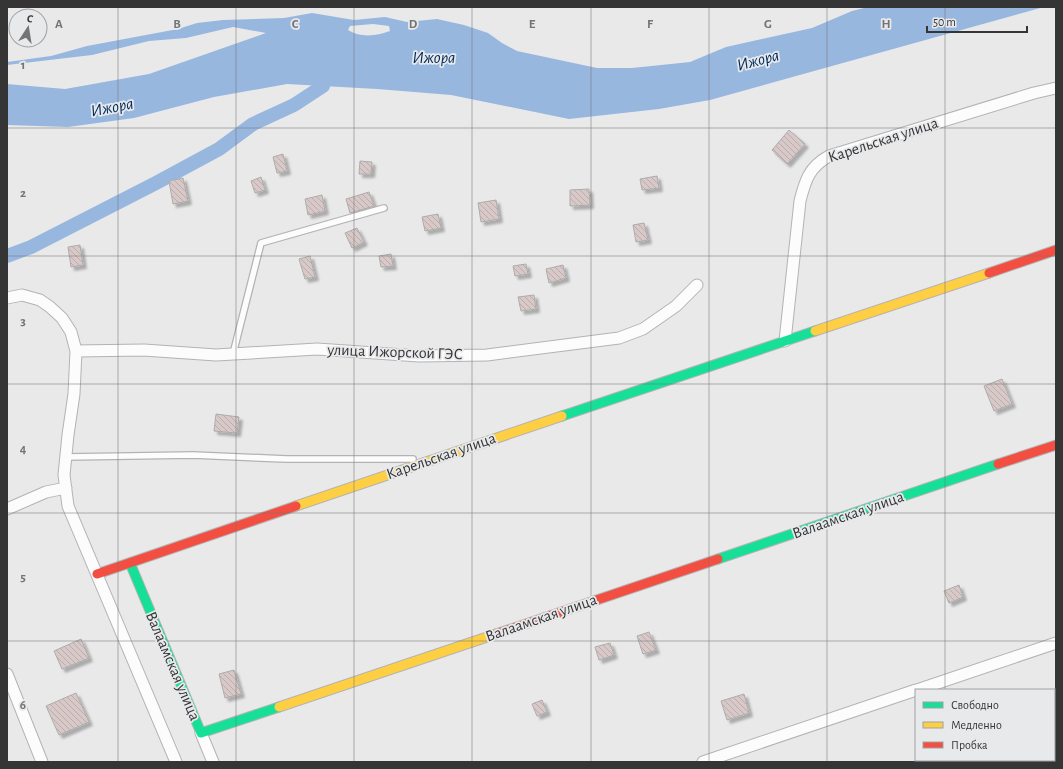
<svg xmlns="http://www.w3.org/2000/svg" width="1063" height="769" font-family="'Alegreya Sans',sans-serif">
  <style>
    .water { fill: #98b7df; fill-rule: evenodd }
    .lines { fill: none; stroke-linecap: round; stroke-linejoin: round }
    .canal { stroke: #98b7df; stroke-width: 14 }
    .building { fill: url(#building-back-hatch); stroke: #acacac; filter: url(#shadow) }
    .lane-casing { stroke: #b3b3b4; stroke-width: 8 }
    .street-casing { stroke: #b3b3b4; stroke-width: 13 }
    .fast-casing { stroke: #b3b3b4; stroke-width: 11 }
    .slow-casing { stroke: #b3b3b4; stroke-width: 11 }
    .jam-casing { stroke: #b3b3b4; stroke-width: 11 }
    .lane { stroke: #fcfcfc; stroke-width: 5.5 }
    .street { stroke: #fcfcfc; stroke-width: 11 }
    .fast { stroke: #16e098; stroke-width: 9 }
    .slow { stroke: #ffcf43; stroke-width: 9 }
    .jam { stroke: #f24e42; stroke-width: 9 }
    .grid { fill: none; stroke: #747475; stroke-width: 1; stroke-opacity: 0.55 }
    .labels { text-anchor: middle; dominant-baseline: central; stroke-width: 3.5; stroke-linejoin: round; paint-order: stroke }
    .street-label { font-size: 16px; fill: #353536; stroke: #e8e9eb }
    .water-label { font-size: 17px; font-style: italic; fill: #002c5d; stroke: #e8e9eb }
    .grid-label { font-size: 13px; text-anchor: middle; font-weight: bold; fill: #747475; stroke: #e8e9eb; stroke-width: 3.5; stroke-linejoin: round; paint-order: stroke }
  </style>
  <defs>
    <pattern id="building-back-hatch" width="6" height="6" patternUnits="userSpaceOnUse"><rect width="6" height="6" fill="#d8c9c8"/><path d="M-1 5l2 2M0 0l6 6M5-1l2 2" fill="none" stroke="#baadac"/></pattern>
    <filter id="shadow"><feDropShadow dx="3.5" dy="3.5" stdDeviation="1" flood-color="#0004"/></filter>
  </defs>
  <rect width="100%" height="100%" fill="#e9e9ea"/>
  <path class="water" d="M 868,7 L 1044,7 L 710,100 L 659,109 L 569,119 L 451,95 L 377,89 L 287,84 L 214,97 L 134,118 L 68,127 L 7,125 L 7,84 L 65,89 L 149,74 L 266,33 L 233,27 L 186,38 L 149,41 L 92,55 L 7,65 L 7,62 L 51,56 L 87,46 L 178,29 L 197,23 L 223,20 L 284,18 L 312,13 L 354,20 L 385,17 L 407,22 L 437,19 L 464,25 L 488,33 L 502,43 L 517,51 L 597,68 L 632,68 L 690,62 L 726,47 L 812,28 L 852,11 ZM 373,24 L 389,26 L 390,31 C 376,36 361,38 348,30 L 350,26 Z"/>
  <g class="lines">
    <path class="canal" d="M 7,256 L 31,247 L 156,183 L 219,149 L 253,124 L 294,105 L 323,86"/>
  </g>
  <path class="building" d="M 789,130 L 805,144 L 787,164 L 772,150 Z
    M 283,154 L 287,171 L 277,173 L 273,157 Z
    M 360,161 L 372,162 L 371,174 L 359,174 Z
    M 657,176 L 659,188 L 642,190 L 640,179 Z
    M 261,177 L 265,190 L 255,193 L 251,181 Z
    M 183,178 L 188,201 L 173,204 L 169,181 Z
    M 589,189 L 590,205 L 570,206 L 570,190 Z
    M 369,192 L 374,206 L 350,213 L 346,199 Z
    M 322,195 L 325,211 L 308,215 L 305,199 Z
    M 496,200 L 499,219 L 481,222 L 478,203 Z
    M 438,214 L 441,228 L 425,231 L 422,217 Z
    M 644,223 L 648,240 L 636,242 L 633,225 Z
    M 357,228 L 364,242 L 352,248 L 345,233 Z
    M 80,245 L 83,265 L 71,267 L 68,247 Z
    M 391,254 L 393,266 L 381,267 L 379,256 Z
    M 310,256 L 315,277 L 305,279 L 299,259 Z
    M 526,264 L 528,274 L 515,276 L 513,266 Z
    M 563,265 L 566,278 L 549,283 L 546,269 Z
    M 534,295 L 536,309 L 521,311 L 518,297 Z
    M 1002,379 L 1012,404 L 994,411 L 984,386 Z
    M 216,414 L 239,417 L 237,433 L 214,431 Z
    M 959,585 L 963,597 L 949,603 L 944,591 Z
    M 649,632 L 656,650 L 643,654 L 637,636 Z
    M 81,639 L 89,658 L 62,669 L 54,651 Z
    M 610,643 L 614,655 L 599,660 L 595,647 Z
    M 234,670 L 241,694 L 225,698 L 219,674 Z
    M 76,693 L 89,722 L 59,735 L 46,706 Z
    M 744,694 L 749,713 L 727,720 L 721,701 Z
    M 542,700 L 547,712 L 537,716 L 532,704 Z"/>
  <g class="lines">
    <defs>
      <path id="lane" d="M 233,354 L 261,243 L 384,208
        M 66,457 L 193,455 L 286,459 L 413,459"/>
      <path id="street" d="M 7,298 L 22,295 L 40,300 L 50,307 L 62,318 L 71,332 L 76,351 L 74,394 L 68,435 L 64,475 L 68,506 L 176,762
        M 785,341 L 800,201 C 805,181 809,167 829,156 L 1034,93 L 1056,88
        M 76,351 L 144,350 L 216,355 L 317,349 L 419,356 L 487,355 L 619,338 L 643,329 L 676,306 L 697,285
        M 7,509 L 46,492 L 66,488
        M 7,674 L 42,762
        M 917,690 L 1056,643
        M 201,733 L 213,762
        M 703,762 L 916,690"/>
      <path id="fast" d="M 562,416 L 815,331
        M 718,559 L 998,464
        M 130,563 L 201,733 L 279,707"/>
      <path id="slow" d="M 815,331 L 989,273
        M 296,506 L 562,416
        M 279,707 L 496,634"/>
      <path id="jam" d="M 989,273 L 1056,250
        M 998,464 L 1056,445
        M 97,574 L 296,506
        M 496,634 L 718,559"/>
    </defs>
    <use href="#lane" class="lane-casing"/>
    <use href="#street" class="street-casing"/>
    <use href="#fast" class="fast-casing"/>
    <use href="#slow" class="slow-casing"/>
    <use href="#jam" class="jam-casing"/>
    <use href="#lane" class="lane"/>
    <use href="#street" class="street"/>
    <use href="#fast" class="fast"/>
    <use href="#slow" class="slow"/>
    <use href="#jam" class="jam"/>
  </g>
  <path class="grid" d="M 118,7 L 118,762M 236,7 L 236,762M 354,7 L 354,762M 472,7 L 472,762M 591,7 L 591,762M 709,7 L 709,762M 827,7 L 827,762M 945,7 L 945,690M 7,128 L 1056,128M 7,256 L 1056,256M 7,384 L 1056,384M 7,513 L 1056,513M 7,641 L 1056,641M 945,760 L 945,762"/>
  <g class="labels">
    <g class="street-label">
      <text transform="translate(883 140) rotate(-18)">Карельская улица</text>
      <text transform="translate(395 352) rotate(2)">улица Ижорской ГЭС</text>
      <text transform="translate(441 456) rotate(-19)">Карельская улица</text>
      <text transform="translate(848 515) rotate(-19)">Валаамская улица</text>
      <text transform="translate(541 618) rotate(-19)">Валаамская улица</text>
      <text transform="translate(173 666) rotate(67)">Валаамская улица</text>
    </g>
    <g class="water-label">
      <text x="434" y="57">Ижора</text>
      <text transform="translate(758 60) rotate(-15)">Ижора</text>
      <text transform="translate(112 107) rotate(-11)">Ижора</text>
    </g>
  </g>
  <g class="grid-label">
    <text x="59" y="28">A</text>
    <text x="177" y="28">B</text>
    <text x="295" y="28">C</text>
    <text x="413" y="28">D</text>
    <text x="532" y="28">E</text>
    <text x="650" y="28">F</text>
    <text x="768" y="28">G</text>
    <text x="886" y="28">H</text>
    <text x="23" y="69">1</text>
    <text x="23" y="197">2</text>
    <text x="23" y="325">3</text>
    <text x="23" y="453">4</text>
    <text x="23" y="581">5</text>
    <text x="23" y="709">6</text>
  </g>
  <rect width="1063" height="769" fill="none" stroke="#353536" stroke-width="16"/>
  <rect x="915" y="689" width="140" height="72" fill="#e8e9eb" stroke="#a0a1a3"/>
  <rect x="923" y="702" width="20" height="6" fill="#16e098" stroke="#a0a1a3"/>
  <text x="951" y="709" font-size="12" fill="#353536">Свободно</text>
  <rect x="923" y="722" width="20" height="6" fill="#ffcf43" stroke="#a0a1a3"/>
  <text x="951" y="729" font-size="12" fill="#353536">Медленно</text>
  <rect x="923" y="742" width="20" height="6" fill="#f24e42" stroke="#a0a1a3"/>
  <text x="951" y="749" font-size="12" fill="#353536">Пробка</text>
  <g transform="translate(28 28) rotate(12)"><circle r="19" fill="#e8e9eb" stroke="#a0a1a3"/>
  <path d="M0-3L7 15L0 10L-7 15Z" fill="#747475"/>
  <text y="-6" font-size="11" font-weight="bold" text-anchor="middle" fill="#353536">С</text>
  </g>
  <path d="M927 26v6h100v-6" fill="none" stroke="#353536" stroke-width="2"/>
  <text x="933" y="26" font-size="12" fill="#353536" stroke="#e8e9eb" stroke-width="3" paint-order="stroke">50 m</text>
</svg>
